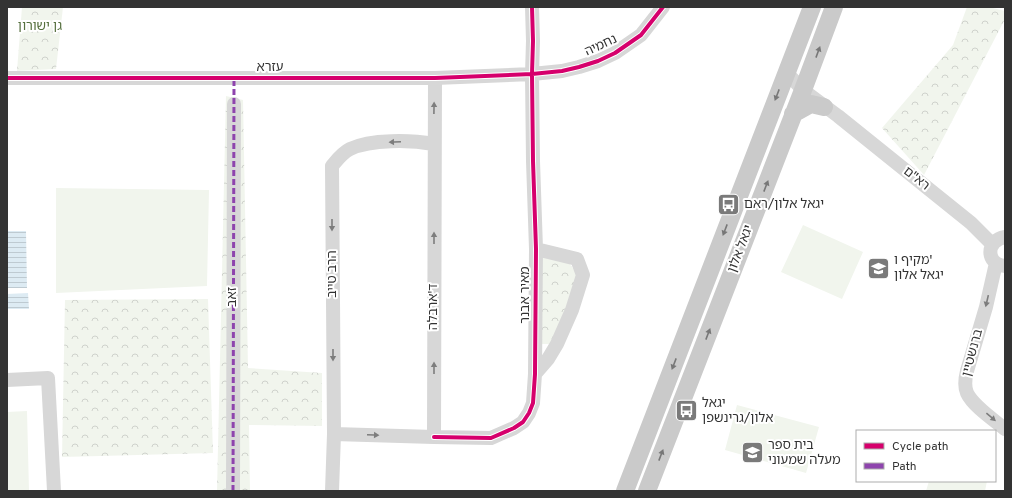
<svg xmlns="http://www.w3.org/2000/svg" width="1012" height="498" font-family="Overpass,'Noto Sans Hebrew',sans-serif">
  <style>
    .forest { fill: url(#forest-crowns) }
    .pitch { fill: #f1f5ed }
    .water { fill: url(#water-rules) }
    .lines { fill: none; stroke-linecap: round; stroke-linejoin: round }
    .minor { stroke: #d7d7d7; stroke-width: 14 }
    .major { stroke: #cacaca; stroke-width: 18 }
    .quiet { stroke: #8e44ad; stroke-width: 3; stroke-dasharray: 6 3; stroke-linecap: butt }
    .cycleway-casing { stroke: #fff; stroke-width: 6 }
    .cycleway { stroke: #d6006c; stroke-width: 4 }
    .oneway { fill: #777 }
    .oneway2 { fill: #7d7d7d }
    .labels { text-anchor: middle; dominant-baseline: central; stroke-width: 4; stroke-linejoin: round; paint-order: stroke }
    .park-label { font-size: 13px; fill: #56703f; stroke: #fff }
    .street-label { font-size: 13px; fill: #333; stroke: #fff }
    .poi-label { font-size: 13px; fill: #333; stroke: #fff; text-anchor: start }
  </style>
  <defs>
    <pattern id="forest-crowns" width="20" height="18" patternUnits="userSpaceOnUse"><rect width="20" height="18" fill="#f1f5ed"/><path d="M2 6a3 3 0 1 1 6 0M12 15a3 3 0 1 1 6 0" fill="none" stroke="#cfd2cc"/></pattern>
    <pattern id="water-rules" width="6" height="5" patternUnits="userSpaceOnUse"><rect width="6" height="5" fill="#ddebf3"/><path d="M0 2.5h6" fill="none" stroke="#becad1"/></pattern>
  </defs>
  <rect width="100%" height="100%" fill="#fff"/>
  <path class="forest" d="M 22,7 L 63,7 L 56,69 L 17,71 Z
    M 967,7 L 989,7 L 1005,11 L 1005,19 L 924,175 L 882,128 L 953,45 Z
    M 226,96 L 243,100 L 248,368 L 322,373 L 322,426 L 249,425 L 250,491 L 217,491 Z
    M 542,257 L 569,263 L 577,274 L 567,310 L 553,344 L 540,344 Z
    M 208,299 L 213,453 L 62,457 L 65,300 Z"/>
  <path class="pitch" d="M 56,188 L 209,190 L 207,286 L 56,293 Z
    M 803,225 L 863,252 L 842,299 L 781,272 Z
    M 737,405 L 819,427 L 806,473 L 725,450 Z
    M 27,411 L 29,491 L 7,491 L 7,412 Z
    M 929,481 L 987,481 L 985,491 L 926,491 Z"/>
  <path class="water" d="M 7,231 L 26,231 L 27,288 L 7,288 Z
    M 28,293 L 29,309 L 7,309 L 7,294 Z"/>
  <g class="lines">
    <path class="minor" d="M 786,72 L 803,90 L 838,116 L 971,223 L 992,244
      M 7,78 L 435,78 L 532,74 L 562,71 L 579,67 L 598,61 L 615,53 L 641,35 L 663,7
      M 1005,237 C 986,240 985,264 1005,266
      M 996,263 L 986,307 L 967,371 C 965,379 964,386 967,393 C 973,406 994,420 1005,429
      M 535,374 L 548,359 L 557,344 L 572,310 L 583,275 L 577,259 L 536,249
      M 7,380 L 48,378 L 54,491
      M 334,434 L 434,437 L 435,78
      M 434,437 L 491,438 L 514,428 L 523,422 L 529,413 L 533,403 L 535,374 L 536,249 L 533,161 L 532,74 L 533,41 L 532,7
      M 233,491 L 234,104
      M 332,491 L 334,434 L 332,166 C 337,160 342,153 350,149 C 371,139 411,140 434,144"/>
    <path class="major" d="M 793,114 L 811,104 L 824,107
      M 625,491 L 812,7
      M 647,491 L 803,90 L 834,7"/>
    <path class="quiet" d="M 233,491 L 234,78"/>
    <defs>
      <path id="cycleway" d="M 7,78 L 435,78 L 532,74 L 562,71 L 579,67 L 598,61 L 615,53 L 641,35 L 663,7
        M 434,437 L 491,438 L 514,428 L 523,422 L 529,413 L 533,403 L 535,374 L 536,249 L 533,161 L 532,74 L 533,41 L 532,7"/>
    </defs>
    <use href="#cycleway" class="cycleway-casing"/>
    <use href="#cycleway" class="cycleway"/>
  </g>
  <defs><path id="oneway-solid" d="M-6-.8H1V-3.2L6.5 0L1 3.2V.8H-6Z"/></defs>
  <g class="oneway">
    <use href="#oneway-solid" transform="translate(818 52) rotate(-70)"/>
    <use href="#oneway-solid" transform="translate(777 95) rotate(111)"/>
    <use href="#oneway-solid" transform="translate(766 186) rotate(-69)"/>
    <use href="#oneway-solid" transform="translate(725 230) rotate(111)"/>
    <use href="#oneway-solid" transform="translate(708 334) rotate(-69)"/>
    <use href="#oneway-solid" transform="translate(674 364) rotate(111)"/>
    <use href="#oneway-solid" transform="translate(661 455) rotate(-69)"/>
  </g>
  <g class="oneway2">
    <use href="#oneway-solid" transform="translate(434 108) rotate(-89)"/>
    <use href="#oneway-solid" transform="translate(395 142) rotate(178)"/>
    <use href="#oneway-solid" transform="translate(332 225) rotate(90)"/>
    <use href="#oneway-solid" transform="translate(434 238) rotate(-90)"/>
    <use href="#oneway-solid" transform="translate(987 301) rotate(103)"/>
    <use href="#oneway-solid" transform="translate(333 355) rotate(90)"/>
    <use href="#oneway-solid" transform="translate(434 368) rotate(-90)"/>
    <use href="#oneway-solid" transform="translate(991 417) rotate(40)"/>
    <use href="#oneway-solid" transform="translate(373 435) rotate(2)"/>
  </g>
  <defs>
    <symbol id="bus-square" viewBox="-11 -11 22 22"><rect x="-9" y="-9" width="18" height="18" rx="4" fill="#7a7a7a" stroke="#fff"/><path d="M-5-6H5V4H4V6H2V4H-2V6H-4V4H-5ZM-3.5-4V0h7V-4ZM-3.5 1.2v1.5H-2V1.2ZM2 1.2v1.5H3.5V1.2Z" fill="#fff"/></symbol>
    <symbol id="school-square" viewBox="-11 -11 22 22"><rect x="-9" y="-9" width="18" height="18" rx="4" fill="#7a7a7a" stroke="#fff"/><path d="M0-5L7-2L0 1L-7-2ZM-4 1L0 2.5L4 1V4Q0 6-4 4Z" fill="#fff"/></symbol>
  </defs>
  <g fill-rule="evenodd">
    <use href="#bus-square" x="716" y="192" width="25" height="25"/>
    <use href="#school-square" x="866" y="256" width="25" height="25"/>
    <use href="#bus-square" x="674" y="398" width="25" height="25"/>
    <use href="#school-square" x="740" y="440" width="25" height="25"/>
  </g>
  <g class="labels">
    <g class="park-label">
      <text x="40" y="27">גן ישורון</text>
    </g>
    <g class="street-label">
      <text transform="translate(601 46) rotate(-25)">נחמיה</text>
      <text x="270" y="68">עזרא</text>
      <text transform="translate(916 179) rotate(38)">רא"ם</text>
      <text transform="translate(741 249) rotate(-69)">יגאל אלון</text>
      <text transform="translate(333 274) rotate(-90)">הרב טייב</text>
      <text transform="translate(526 295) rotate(-90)">מאיר אבנר</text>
      <text transform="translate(233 297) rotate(-90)">זאב</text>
      <text transform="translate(434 307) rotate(-90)">ד'ארבלה</text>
      <text transform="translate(973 353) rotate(-75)">ברנשטיין</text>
    </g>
    <g class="poi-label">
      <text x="744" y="205">יגאל אלון/ראם</text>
      <text x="894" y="261">מקיף ו'<tspan x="894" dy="15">יגאל אלון</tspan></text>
      <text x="702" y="404">יגאל<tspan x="702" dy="15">אלון/גרינשפן</tspan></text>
      <text x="768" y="446">בית ספר<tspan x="768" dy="15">מעלה שמעוני</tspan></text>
    </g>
  </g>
  <rect width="1012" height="498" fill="none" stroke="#333333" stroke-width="16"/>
  <rect x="856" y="430" width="140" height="52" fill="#ffffff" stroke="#adadad"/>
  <rect x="864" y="443" width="20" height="6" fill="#d6006c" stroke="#adadad"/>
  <text x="892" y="450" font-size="12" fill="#333333">Cycle path</text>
  <rect x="864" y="463" width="20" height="6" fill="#8e44ad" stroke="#adadad"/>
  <text x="892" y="470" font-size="12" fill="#333333">Path</text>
</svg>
